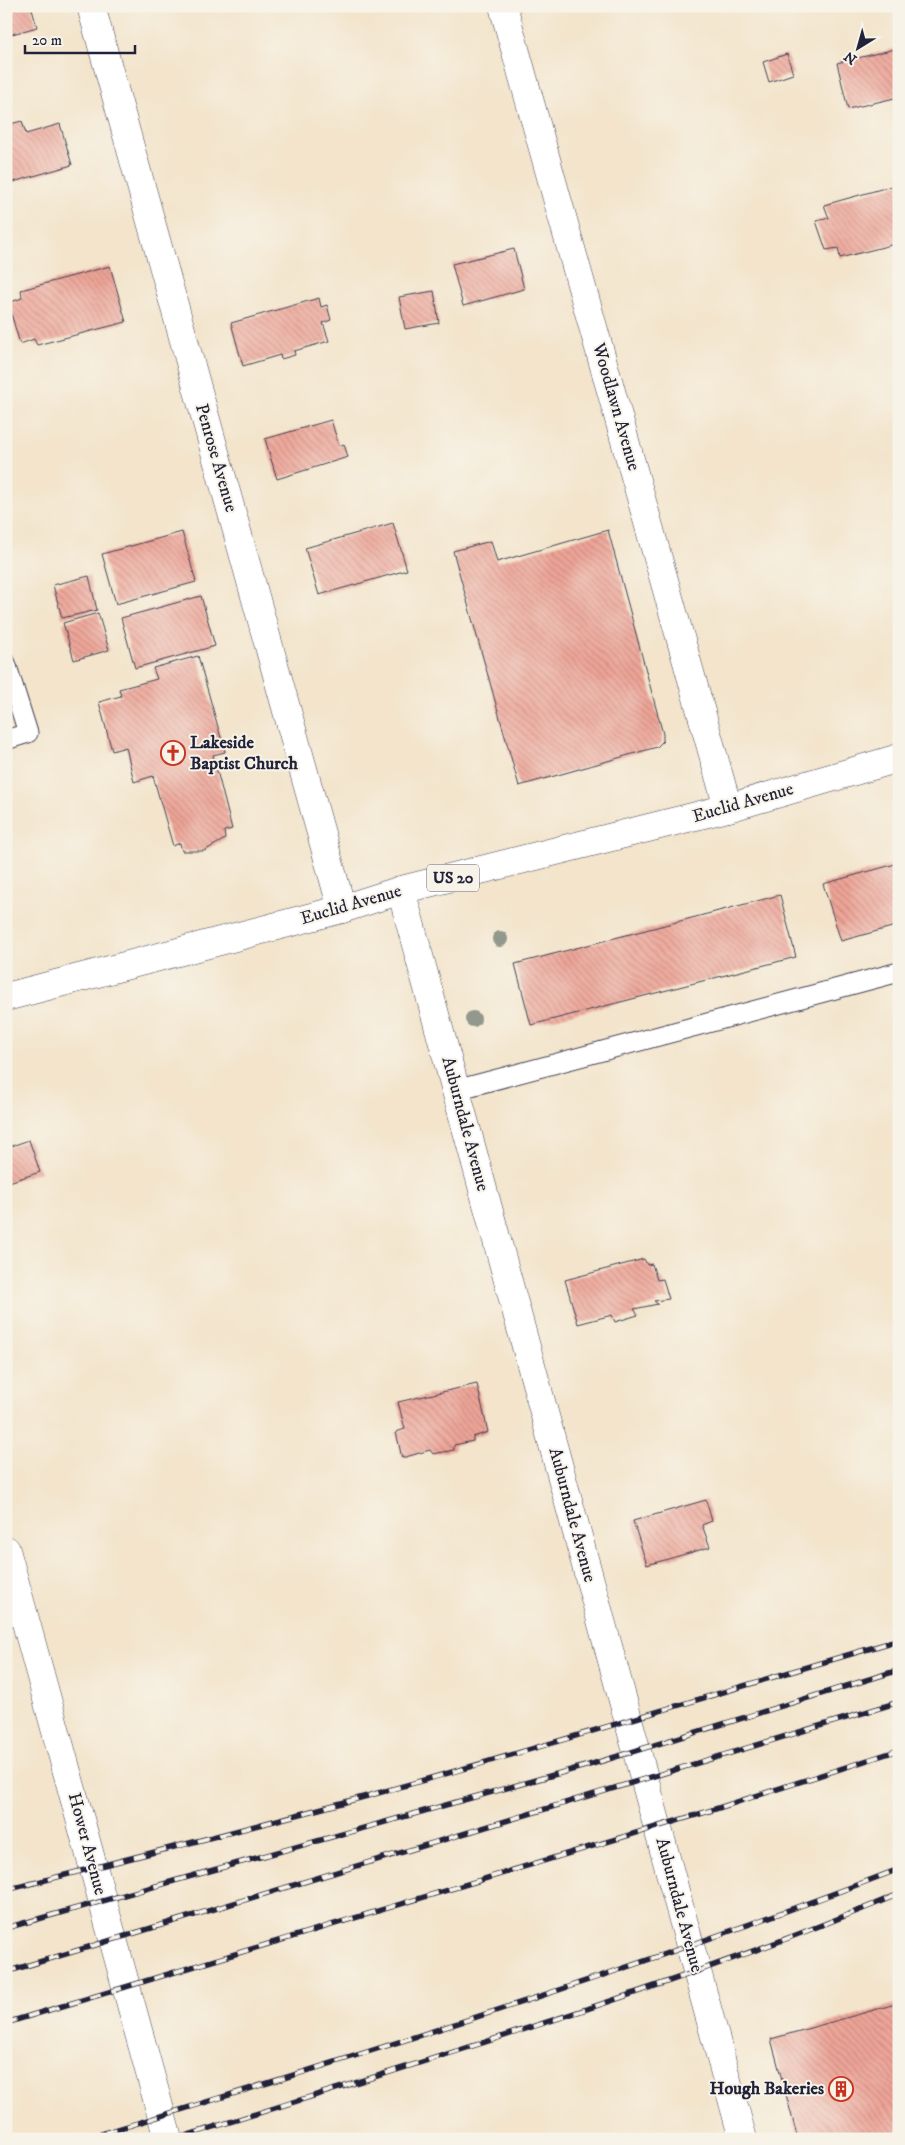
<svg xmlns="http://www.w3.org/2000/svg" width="905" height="2145" font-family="'IM FELL DW Pica',serif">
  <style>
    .building { fill: url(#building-back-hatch) }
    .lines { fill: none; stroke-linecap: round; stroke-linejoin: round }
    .lane-casing { stroke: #413f51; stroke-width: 21 }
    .street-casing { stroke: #413f51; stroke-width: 29 }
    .primary-casing { stroke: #413f51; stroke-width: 29 }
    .lane { stroke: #fff; stroke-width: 19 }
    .street { stroke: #fff; stroke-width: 28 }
    .primary { stroke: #fff; stroke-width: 28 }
    .rail-casing { stroke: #22223b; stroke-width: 5.5 }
    .rail { stroke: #f7f3e8; stroke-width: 4; stroke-dasharray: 11; stroke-linecap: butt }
    .tree { fill: #92988b }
    .labels { text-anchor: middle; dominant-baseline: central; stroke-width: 4; stroke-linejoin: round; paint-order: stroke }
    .shield { fill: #f7f3e8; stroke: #62616f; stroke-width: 1 }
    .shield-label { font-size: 16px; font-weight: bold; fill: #22223b }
    .street-label { font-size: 18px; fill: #22223b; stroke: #f7f3e8 }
    .poi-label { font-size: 18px; font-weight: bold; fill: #22223b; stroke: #f7f3e8; text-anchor: start }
  </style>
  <defs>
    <pattern id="building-back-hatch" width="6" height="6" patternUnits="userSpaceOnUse" patternTransform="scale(1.25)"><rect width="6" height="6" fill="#efa598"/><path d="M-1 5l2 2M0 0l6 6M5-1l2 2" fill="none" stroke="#c1867d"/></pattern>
  </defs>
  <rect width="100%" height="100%" fill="#f7f3e8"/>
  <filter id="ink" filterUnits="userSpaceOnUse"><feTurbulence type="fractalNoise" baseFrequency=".02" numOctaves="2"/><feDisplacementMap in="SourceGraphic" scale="10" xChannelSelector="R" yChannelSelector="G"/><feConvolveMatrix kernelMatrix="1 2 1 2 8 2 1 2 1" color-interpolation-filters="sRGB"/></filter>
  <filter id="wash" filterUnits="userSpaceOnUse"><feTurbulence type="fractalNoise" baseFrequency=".0096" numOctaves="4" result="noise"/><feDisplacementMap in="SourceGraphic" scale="20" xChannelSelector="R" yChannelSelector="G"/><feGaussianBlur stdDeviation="1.12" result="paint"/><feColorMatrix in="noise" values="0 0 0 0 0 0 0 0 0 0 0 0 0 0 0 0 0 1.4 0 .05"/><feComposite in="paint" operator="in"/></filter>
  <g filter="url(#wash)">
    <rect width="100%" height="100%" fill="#f3e4cb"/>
    <g id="blocks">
      <path class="building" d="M 6,6 L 31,6 L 37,27 L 9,35 L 10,39 L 6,40 Z
        M 899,48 L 899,97 L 848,109 L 837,63 Z
        M 787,54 L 793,74 L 769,82 L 763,62 Z
        M 22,121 L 26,134 L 60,124 L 72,165 L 6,184 L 6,142 L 10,141 L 6,125 Z
        M 899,184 L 899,243 L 840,258 L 838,248 L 826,250 L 816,221 L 829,218 L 824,205 Z
        M 514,249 L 524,289 L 463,306 L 452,264 Z
        M 110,266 L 126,322 L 37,345 L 34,339 L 20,344 L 8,303 L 22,298 L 21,290 Z
        M 434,291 L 439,323 L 405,329 L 399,297 Z
        M 319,298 L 321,307 L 327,305 L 331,320 L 323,323 L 329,341 L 294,351 L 295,355 L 281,359 L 280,355 L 243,366 L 231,323 Z
        M 331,420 L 339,446 L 344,444 L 348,457 L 277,479 L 265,439 Z
        M 393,523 L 407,570 L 319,595 L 305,548 Z
        M 608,530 L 663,734 L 663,741 L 657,747 L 519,786 L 453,551 L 491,541 L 497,562 Z
        M 182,532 L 196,582 L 116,604 L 102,554 Z
        M 89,576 L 97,610 L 62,618 L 53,585 Z
        M 201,596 L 215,646 L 135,668 L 121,618 Z
        M 98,613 L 109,650 L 74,660 L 63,623 Z
        M 198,656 L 225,752 L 213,755 L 232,829 L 224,831 L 225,839 L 204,851 L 182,851 L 180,843 L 173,846 L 153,776 L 134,782 L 126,747 L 112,751 L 99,702 L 121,696 L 119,689 L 157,679 L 153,668 Z
        M 899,863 L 899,925 L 841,941 L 823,884 Z
        M 780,895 L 796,957 L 531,1025 L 515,964 Z
        M 29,1140 L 40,1172 L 6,1183 L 6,1148 Z
        M 644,1259 L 647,1265 L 652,1264 L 657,1280 L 663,1279 L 669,1299 L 654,1301 L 658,1304 L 634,1309 L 638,1315 L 615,1322 L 612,1315 L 578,1324 L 565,1280 Z
        M 477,1384 L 488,1432 L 473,1437 L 473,1441 L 454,1445 L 454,1450 L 433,1454 L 430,1450 L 402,1458 L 396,1432 L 405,1429 L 398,1402 Z
        M 706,1500 L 712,1521 L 702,1525 L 710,1547 L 647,1565 L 633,1521 Z
        M 899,2003 L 899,2139 L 798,2139 L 771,2039 Z"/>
    </g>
  </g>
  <g filter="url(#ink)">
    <use href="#blocks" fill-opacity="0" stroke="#413f51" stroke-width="1"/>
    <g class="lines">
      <defs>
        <path id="lane" d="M 6,663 L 28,733 L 6,740
          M 456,1090 L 899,972"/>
        <path id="street" d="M 91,6 L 342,909
          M 503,6 L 728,808
          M 401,890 L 743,2139
          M 6,1550 L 168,2139"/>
        <path id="primary" d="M 6,997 L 342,909 L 401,890 L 728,808 L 899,758"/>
      </defs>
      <use href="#lane" class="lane-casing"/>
      <use href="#street" class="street-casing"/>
      <use href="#primary" class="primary-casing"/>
      <use href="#lane" class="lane"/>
      <use href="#street" class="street"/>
      <use href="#primary" class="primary"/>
      <defs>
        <path id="rail" d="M 6,1890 C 128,1859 250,1828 371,1795 C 548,1746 723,1691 899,1640
          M 6,1928 L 589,1765 L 899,1670
          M 6,1972 L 899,1702
          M 6,2023 L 706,1812 L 899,1750
          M 85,2139 C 359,2056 632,1971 899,1869
          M 176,2139 C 418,2062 664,1992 899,1894"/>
      </defs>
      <use href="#rail" class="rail-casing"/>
      <use href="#rail" class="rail"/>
    </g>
    <g class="tree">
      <circle cx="500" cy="939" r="8"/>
      <circle cx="473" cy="1019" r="8"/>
    </g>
  </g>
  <defs>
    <symbol id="church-ring" viewBox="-11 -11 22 22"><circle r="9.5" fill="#f7f3e8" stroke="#c8321e" stroke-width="1.5"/><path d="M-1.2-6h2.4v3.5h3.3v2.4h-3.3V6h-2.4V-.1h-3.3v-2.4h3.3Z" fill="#c8321e"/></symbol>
    <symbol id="building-ring" viewBox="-11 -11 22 22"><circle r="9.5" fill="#f7f3e8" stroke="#c8321e" stroke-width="1.5"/><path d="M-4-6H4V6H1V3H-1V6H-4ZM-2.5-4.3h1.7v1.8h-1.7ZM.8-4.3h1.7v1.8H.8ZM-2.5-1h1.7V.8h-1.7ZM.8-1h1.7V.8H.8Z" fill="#c8321e"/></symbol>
  </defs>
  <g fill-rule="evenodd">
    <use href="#church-ring" x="159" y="739" width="28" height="28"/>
    <use href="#building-ring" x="827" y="2075" width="28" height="28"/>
  </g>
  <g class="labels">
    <rect class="shield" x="427" y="864.5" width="52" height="27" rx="4"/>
    <g class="shield-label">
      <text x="453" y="878">US 20</text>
    </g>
    <g class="street-label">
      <text transform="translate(616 407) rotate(74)">Woodlawn Avenue</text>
      <text transform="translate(216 458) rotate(74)">Penrose Avenue</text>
      <text transform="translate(743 803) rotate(-16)">Euclid Avenue</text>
      <text transform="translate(351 905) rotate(-16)">Euclid Avenue</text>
      <text transform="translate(465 1124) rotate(75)">Auburndale Avenue</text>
      <text transform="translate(572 1515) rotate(75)">Auburndale Avenue</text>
      <text transform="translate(87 1844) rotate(75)">Hower Avenue</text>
      <text transform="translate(679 1905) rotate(75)">Auburndale Avenue</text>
    </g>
    <g class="poi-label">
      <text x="190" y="743">Lakeside<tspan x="190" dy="21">Baptist Church</tspan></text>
      <text x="824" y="2089" text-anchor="end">Hough Bakeries</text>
    </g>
  </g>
  <rect width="905" height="2145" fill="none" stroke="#f7f3e8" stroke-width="25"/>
  <g transform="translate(858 48) rotate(217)" stroke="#f7f3e8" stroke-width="4" paint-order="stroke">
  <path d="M0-4L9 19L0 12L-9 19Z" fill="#22223b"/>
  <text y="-8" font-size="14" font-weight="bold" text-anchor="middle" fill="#22223b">N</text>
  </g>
  <path d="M25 45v8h110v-8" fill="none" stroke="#22223b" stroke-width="2.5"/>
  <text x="32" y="45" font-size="15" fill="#22223b" stroke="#f7f3e8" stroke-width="4" paint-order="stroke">20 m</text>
</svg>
